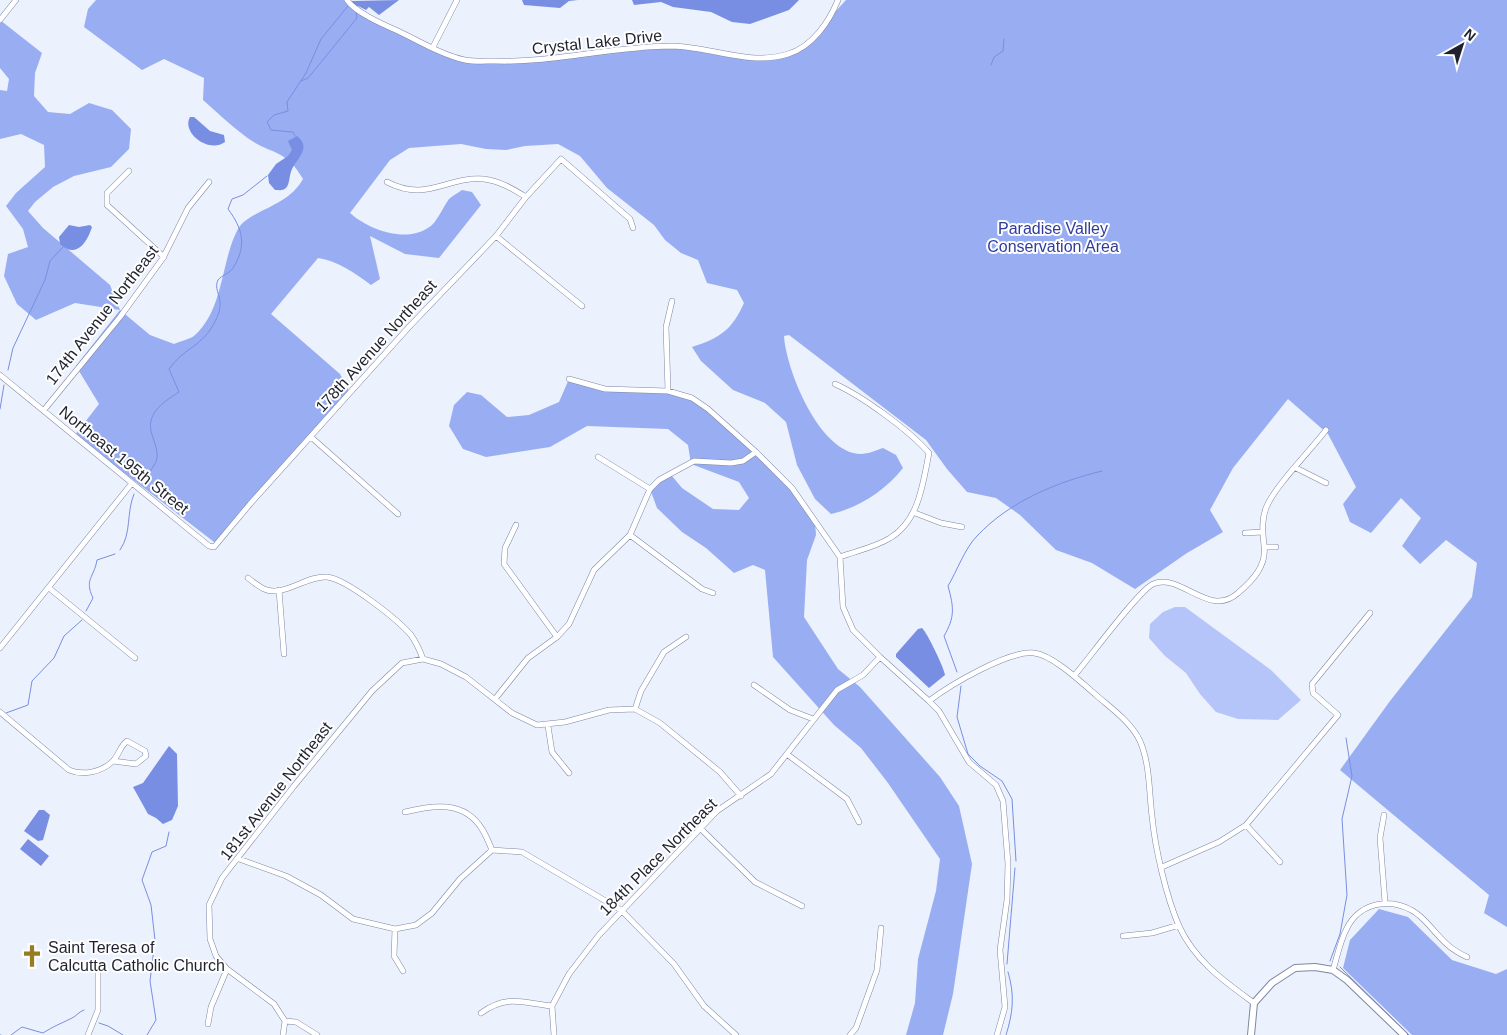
<svg xmlns="http://www.w3.org/2000/svg" width="1507" height="1035" font-family="Arial,sans-serif">
  <style>
    .green { fill: #b5c5f9 }
    .forest { fill: #99adf2 }
    .water { fill: #788ee3 }
    .lines { fill: none; stroke-linecap: round; stroke-linejoin: round }
    .stream { stroke: #788ee3; stroke-width: 1 }
    .minor-casing { stroke: #7e87a5; stroke-width: 6 }
    .tertiary-casing { stroke: #7e87a5; stroke-width: 8 }
    .minor { stroke: #fff; stroke-width: 5 }
    .tertiary { stroke: #fff; stroke-width: 6 }
    .labels { text-anchor: middle; dominant-baseline: central; stroke-width: 4; stroke-linejoin: round; paint-order: stroke }
    .street-label { font-size: 16px; fill: #1f222e; stroke: #fefefe }
    .park-label { font-size: 16px; fill: #2f3c9e; stroke: #fefefe }
    .poi-label { font-size: 16px; fill: #1f222e; stroke: #fefefe; text-anchor: start }
  </style>
  <rect width="100%" height="100%" fill="#ecf1fe"/>
  <path class="green" d="M 1175,607 L 1185,607 L 1271,670 L 1301,700 L 1278,720 L 1238,719 L 1216,712 L 1200,694 L 1186,673 L 1165,656 L 1149,638 L 1150,624 L 1163,612 Z"/>
  <path class="forest" d="M 96,0 L 347,0 L 351,5 L 448,57 L 518,62 L 628,49 L 676,46 L 760,59 L 789,54 L 806,44 L 846,0 L 1507,0 L 1507,927 L 1484,913 L 1489,895 L 1340,770 L 1390,701 L 1472,597 L 1477,563 L 1446,540 L 1420,564 L 1402,546 L 1421,518 L 1401,498 L 1371,533 L 1350,522 L 1343,504 L 1356,487 L 1328,434 L 1288,399 L 1233,468 L 1210,510 L 1223,532 L 1187,553 L 1135,589 L 1092,563 L 1056,550 L 1020,515 L 996,498 L 967,492 L 947,469 L 926,440 L 789,335 L 784,336 C 786,370 820,454 861,454 C 868,454 877,450 883,448 L 896,455 L 903,468 C 885,491 858,508 831,514 L 815,499 L 797,465 L 786,422 L 765,403 L 733,390 L 701,361 L 692,347 C 720,338 732,330 744,303 L 737,290 L 707,283 L 698,260 L 681,253 L 665,240 L 654,225 L 607,188 L 580,156 L 558,144 L 525,146 L 506,150 L 486,149 L 461,144 L 409,148 L 390,160 L 350,213 C 369,230 409,245 432,225 C 439,218 443,207 449,199 C 452,196 458,193 462,190 L 472,192 L 481,205 L 439,258 L 405,254 L 370,236 L 380,279 L 371,285 C 355,273 338,261 318,258 L 271,314 L 340,374 L 351,395 L 250,504 L 218,545 L 75,435 L 99,404 L 76,366 L 120,310 L 75,303 L 36,320 L 17,304 L 4,276 L 8,254 L 28,247 L 23,229 L 6,206 L 16,193 L 45,167 L 44,145 L 21,134 L 0,139 L 0,90 L 7,91 L 9,79 L 0,68 L 0,20 L 42,53 L 35,73 L 34,96 L 48,112 L 70,114 L 89,103 L 112,110 L 131,129 L 129,149 L 111,167 L 74,176 L 53,187 L 35,202 L 28,211 L 43,228 L 110,285 L 120,310 L 150,335 L 174,344 C 180,341 191,339 195,335 C 224,309 221,260 238,229 C 249,210 288,207 303,179 C 285,147 269,155 245,136 C 230,125 217,112 203,100 L 204,78 L 164,59 L 142,70 L 84,27 L 88,9 Z
    M 569,379 C 617,396 662,380 708,409 L 792,488 L 815,522 L 816,535 L 807,560 L 804,617 L 838,669 L 860,687 L 940,777 L 959,806 L 972,864 L 953,994 L 943,1035 L 906,1035 L 915,1003 L 918,959 L 936,891 L 940,859 L 888,783 L 861,748 L 834,725 L 773,657 L 765,570 L 753,565 L 734,573 L 706,548 L 682,532 L 657,508 L 650,489 L 659,480 L 672,476 L 682,488 L 713,509 L 739,510 L 749,498 L 739,482 L 691,464 L 688,445 L 668,429 L 587,426 L 550,447 L 486,457 L 463,449 L 449,426 L 454,405 L 467,392 L 481,395 L 507,417 L 529,415 L 559,402 Z
    M 1379,909 L 1408,917 L 1452,960 L 1496,974 L 1507,969 L 1507,1035 L 1412,1035 L 1343,968 L 1350,940 Z"/>
  <path class="water" d="M 399,0 L 379,15 L 369,7 L 366,10 L 358,6 L 357,12 L 355,12 L 355,5 L 351,1 Z
    M 522,0 L 578,0 L 569,1 L 560,8 L 524,5 Z
    M 632,0 L 799,0 L 789,10 L 750,24 L 732,22 L 711,12 L 673,7 L 661,2 L 634,5 Z
    M 190,117 L 194,117 L 210,131 L 224,135 L 225,142 C 209,154 181,133 190,117 Z
    M 297,136 C 312,148 297,158 292,169 C 289,175 290,184 286,188 C 283,191 279,190 275,190 L 269,183 L 268,175 L 276,164 L 288,156 L 292,150 L 288,141 Z
    M 69,225 L 79,227 L 90,225 L 92,227 C 87,243 76,259 60,244 L 59,237 Z
    M 922,628 C 927,632 945,670 945,675 L 929,688 L 896,657 L 896,654 L 918,629 Z
    M 169,746 L 177,754 L 178,806 L 172,820 L 163,824 L 156,818 L 148,814 L 133,787 L 143,783 Z
    M 39,810 L 44,810 L 50,815 L 43,840 L 38,841 L 24,831 Z
    M 28,839 L 49,856 L 41,866 L 20,849 Z"/>
  <g class="lines">
    <path class="stream" d="M 991,65 L 994,57 L 1003,51 L 1004,39
      M 301,81 L 308,78 L 313,72 L 357,18 L 356,12
      M 295,136 L 293,132 L 271,130 L 267,122 L 274,115 L 288,111 L 287,102 L 306,73 L 321,39 L 348,6
      M 8,370 L 13,348 L 45,280 L 50,261 L 63,247
      M 0,409 L 4,385
      M 143,481 C 147,475 156,465 157,458 C 158,448 153,440 151,431 C 147,412 165,401 179,392 L 169,369 C 183,349 201,346 212,327 C 216,320 221,311 220,302 C 220,296 214,287 218,280 C 222,275 229,274 233,268 C 247,246 243,229 228,209 L 232,199 L 243,195 L 267,176
      M 120,550 C 132,533 126,513 134,494
      M 86,611 L 93,598 C 84,579 94,578 97,560 L 115,554
      M 957,672 L 944,636 C 955,617 954,608 948,586 C 957,571 965,548 977,536 C 1010,501 1057,482 1102,471
      M 961,686 L 957,717 L 968,754 L 980,766 L 1002,781 L 1012,799 L 1016,861
      M 6,713 L 28,705 L 32,681 L 54,658 L 64,636 L 82,620
      M 1330,961 L 1340,934 L 1347,895 L 1342,819 L 1352,776 L 1346,738
      M 1007,964 L 1015,868
      M 1340,967 L 1409,1035
      M 99,1023 L 108,1026 L 123,1035
      M 0,1035 L 1,1035
      M 11,1035 L 22,1027 L 43,1033 C 54,1026 60,1024 70,1019 C 76,1017 78,1012 84,1010
      M 147,1035 L 156,1020 L 150,981 L 155,940 L 151,905 L 142,880 L 152,852 L 166,846 L 169,832
      M 1006,1035 C 1013,1013 1015,995 1008,972"/>
    <defs>
      <path id="minor" d="M 347,0 C 356,13 384,25 398,31 C 419,41 442,55 465,60 C 474,62 485,61 495,61 C 555,63 613,46 672,46 C 712,47 749,66 788,54 C 812,47 829,22 838,0
        M 0,20 L 16,0
        M 433,47 L 457,0
        M 129,171 L 107,193 L 107,205 L 164,257
        M 387,182 C 428,203 446,176 484,179 C 500,181 513,189 526,197
        M 496,236 L 582,306
        M 0,375 L 209,546 L 214,547 L 250,504 L 408,328 L 496,236 L 526,197 L 561,159 L 630,219 L 633,228
        M 569,379 L 605,389 L 668,391 L 692,398 L 708,409 L 756,452 L 792,488 L 840,557 L 843,607 L 853,630 L 880,657 L 929,701 L 939,711 L 969,762 L 996,785 L 1003,801 L 1008,864 L 1007,900 L 1000,950 L 1005,1007 L 997,1035
        M 835,384 C 862,396 909,430 929,453 C 923,483 919,521 890,538 C 876,547 856,551 840,557
        M 668,391 L 666,327 L 672,301
        M 44,410 L 120,317 L 163,258 L 188,208 L 209,182
        M 311,437 L 398,514
        M 598,457 L 650,489
        M 1296,468 L 1326,483
        M 915,513 L 941,523 L 962,527
        M 516,525 L 505,548 L 504,564 L 557,637
        M 1245,533 L 1262,532
        M 630,535 L 702,589 L 713,593
        M 1265,547 L 1276,547
        M 248,578 C 253,582 258,586 264,589 C 283,598 307,575 327,577 C 347,579 398,620 411,635 C 416,642 420,651 423,659
        M 49,588 L 135,658
        M 279,590 L 284,654
        M 0,648 L 132,483
        M 1074,676 C 1088,660 1138,591 1153,584 C 1181,572 1209,619 1238,593 C 1252,581 1267,566 1264,546 C 1263,533 1261,521 1266,508 C 1274,487 1311,450 1326,430
        M 754,685 L 790,710 L 813,719
        M 495,699 L 528,658 L 557,637 L 569,624 L 594,570 L 630,535 L 650,489 L 659,480 L 694,461 L 731,463 L 743,461 L 756,452
        M 929,701 C 950,685 1009,650 1034,653 C 1053,655 1082,683 1096,695 C 1112,709 1131,722 1140,741 C 1150,764 1149,792 1152,816 C 1155,848 1166,896 1179,926 C 1195,961 1224,981 1254,1003
        M 635,709 L 641,691 L 664,652 L 686,637
        M 0,712 L 69,770 C 83,776 102,772 113,761 C 119,755 120,746 127,741 L 145,751 L 146,756 L 136,764 L 113,761
        M 548,726 L 552,752 L 569,773
        M 788,755 L 847,799 L 859,822
        M 405,812 C 433,805 464,800 482,829 C 486,835 489,843 492,850 L 522,852 L 621,910 L 674,964 L 704,1006 L 736,1035
        M 1384,815 L 1380,838 L 1385,902
        M 1246,825 L 1280,862
        M 700,828 L 755,882 L 802,906
        M 239,859 L 286,876 L 321,895 L 353,919 L 395,929 L 416,925 L 432,913 L 460,879 L 492,850
        M 1162,867 L 1219,842 L 1246,825 L 1338,715 L 1313,693 L 1312,684 L 1370,613
        M 395,929 L 394,956 L 403,971
        M 1123,936 L 1152,933 L 1179,925
        M 1333,970 C 1337,957 1340,942 1346,930 C 1360,899 1398,896 1421,917 C 1439,934 1443,946 1467,957
        M 481,1013 C 508,994 522,1003 552,1006
        M 208,1024 L 211,1007 L 227,969
        M 88,1035 L 98,1010 L 98,970
        M 283,1035 L 285,1021
        M 317,1035 L 296,1022 L 285,1021 L 274,1004 L 227,969 L 216,956 L 210,939 L 209,905 L 222,878 L 294,786 L 372,691 L 402,663 L 423,659 L 441,664 L 466,677 L 512,713 L 537,725 L 565,722 L 609,710 L 635,709 L 660,723 L 720,772 L 741,796
        M 554,1035 L 552,1006 L 569,974 L 599,935 L 717,811 L 771,774 L 837,690 L 863,675 L 880,657
        M 850,1035 L 856,1028 L 877,970 L 881,928"/>
      <path id="tertiary" d="M 1251,1035 L 1254,1003 L 1272,983 L 1295,968 L 1315,967 L 1333,970 L 1347,980 L 1404,1035"/>
    </defs>
    <use href="#minor" class="minor-casing"/>
    <use href="#tertiary" class="tertiary-casing"/>
    <use href="#minor" class="minor"/>
    <use href="#tertiary" class="tertiary"/>
  </g>
  <defs>
    <symbol id="church-bare" viewBox="-9 -9 18 18"><path d="M-1.2-6h2.4v3.5h3.3v2.4h-3.3V6h-2.4V-.1h-3.3v-2.4h3.3Z" fill="#967c23" stroke="#fefefe" stroke-width="2.5" paint-order="stroke"/></symbol>
  </defs>
  <g fill-rule="evenodd">
    <use href="#church-bare" x="16" y="940" width="32" height="32"/>
  </g>
  <g class="labels">
    <g class="street-label">
      <text transform="translate(597 42) rotate(-6)">Crystal Lake Drive</text>
      <text transform="translate(102 315) rotate(-52)">174th Avenue Northeast</text>
      <text transform="translate(376 346) rotate(-48)">178th Avenue Northeast</text>
      <text transform="translate(124 460) rotate(39)">Northeast 195th Street</text>
      <text transform="translate(276 791) rotate(-52)">181st Avenue Northeast</text>
      <text transform="translate(658 857) rotate(-45)">184th Place Northeast</text>
    </g>
    <g class="park-label">
      <text x="1053" y="228">Paradise Valley<tspan x="1053" dy="18">Conservation Area</tspan></text>
    </g>
    <g class="poi-label">
      <text x="48" y="947">Saint Teresa of<tspan x="48" dy="18">Calcutta Catholic Church</tspan></text>
    </g>
  </g>
  <g transform="translate(1462 45) rotate(39)" stroke="#fefefe" stroke-width="4" paint-order="stroke">
  <path d="M0-4L9 19L0 12L-9 19Z" fill="#1f222e"/>
  <text y="-8" font-size="14" font-weight="bold" text-anchor="middle" fill="#1f222e">N</text>
  </g>
</svg>
